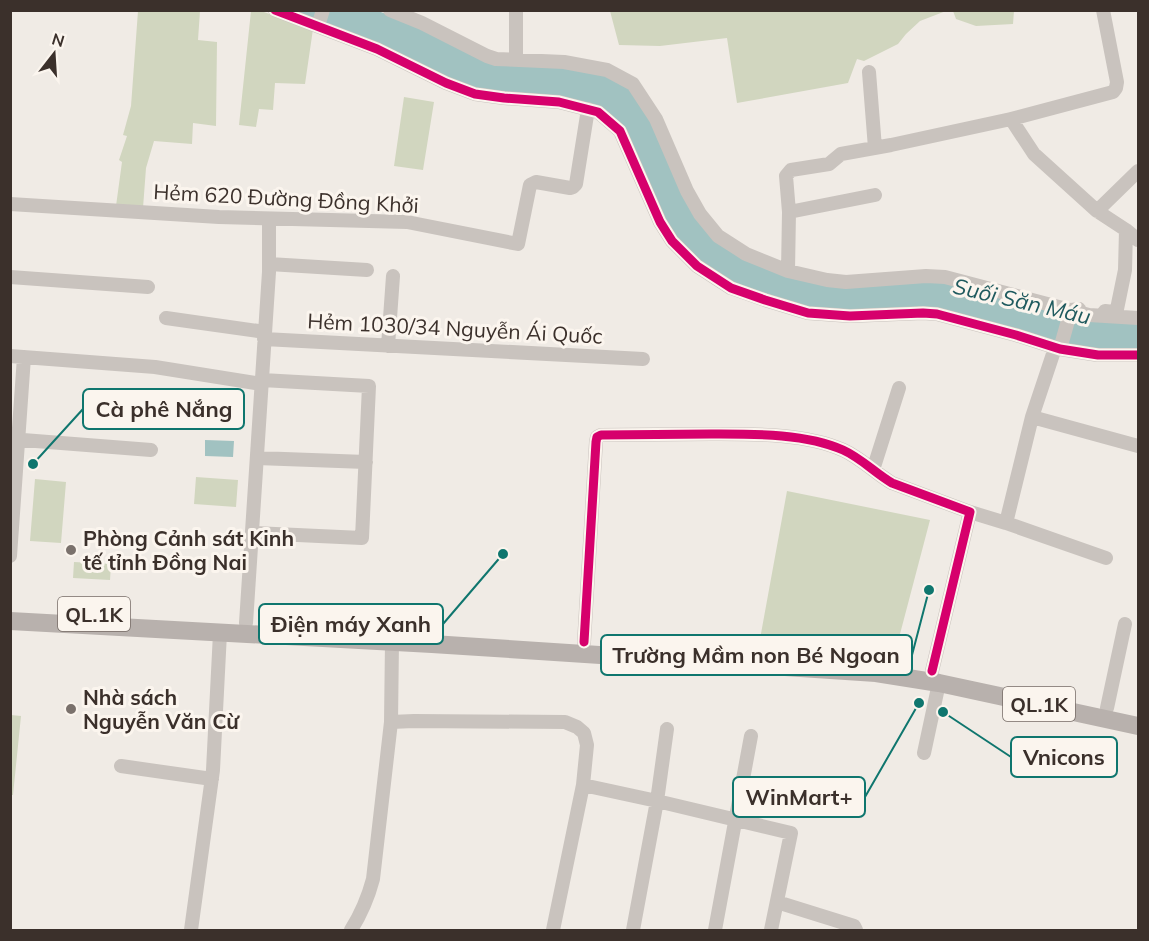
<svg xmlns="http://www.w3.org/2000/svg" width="1149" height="941" font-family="Mulish,sans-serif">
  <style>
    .green { fill: #d1d6bf }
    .water { fill: #a1c2c1 }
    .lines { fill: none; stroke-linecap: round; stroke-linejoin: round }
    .minor { stroke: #c9c3be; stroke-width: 14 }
    .major { stroke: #b8b1ad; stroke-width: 18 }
    .cycleway-casing { stroke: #fbf5ee; stroke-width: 13 }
    .cycleway { stroke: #d6006c; stroke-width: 9 }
    .poi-dot { fill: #7a716c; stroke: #fbf5ee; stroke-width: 2 }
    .labels { text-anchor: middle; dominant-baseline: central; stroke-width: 6; stroke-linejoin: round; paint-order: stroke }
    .shield { fill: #fbf5ee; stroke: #756b66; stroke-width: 1.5 }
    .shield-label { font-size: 20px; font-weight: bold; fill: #3b302b }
    .street-label { font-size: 21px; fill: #3b302b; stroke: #fbf5ee }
    .poi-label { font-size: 21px; font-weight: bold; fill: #3b302b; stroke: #fbf5ee; text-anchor: start }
    .water-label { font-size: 22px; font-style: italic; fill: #1f5a5e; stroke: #fbf5ee }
    .leader { fill: none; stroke: #0f766e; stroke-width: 2 }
    .callout-dot { fill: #0f766e; stroke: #fbf5ee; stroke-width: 2 }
    .callout { fill: #fbf5ee; stroke: #0f766e; stroke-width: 2 }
    .callout-label { font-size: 22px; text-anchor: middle; font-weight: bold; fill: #3b302b }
  </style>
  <rect width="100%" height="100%" fill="#f0ebe5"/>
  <path class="green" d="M 138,11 L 200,11 L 198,40 L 217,42 L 216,126 L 193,123 L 192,144 L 154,141 L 146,168 L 143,208 L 116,206 L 122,162 L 119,160 L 127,136 L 123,135 L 131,106 Z
    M 251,11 L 261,11 L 313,29 L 305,84 L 275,83 L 273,110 L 259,109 L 256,127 L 239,125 Z
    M 610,11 L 610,10 L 946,11 L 920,21 L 906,34 L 898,44 L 864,61 L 857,59 L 848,83 L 737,103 L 727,38 L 660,46 L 619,45 Z
    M 953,11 L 1014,11 L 1013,24 L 976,26 L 956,19 Z
    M 404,97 L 434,102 L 423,170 L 394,166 Z
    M 196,477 L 238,480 L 236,507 L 194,504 Z
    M 35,479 L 66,482 L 61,543 L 30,541 Z
    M 787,491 L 930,520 L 895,653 L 841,646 L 760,639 Z
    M 74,562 L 111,564 L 110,580 L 73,578 Z
    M 11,715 L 21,716 L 13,795 L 10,795 Z"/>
  <path class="water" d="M 286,11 L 378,11 L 417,25 L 484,59 L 563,66 L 605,74 L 630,87 L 652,121 L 696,216 L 786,274 L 945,281 L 1138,323 L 1138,351 L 1097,351 L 1057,344 L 956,314 L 810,309 L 732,284 L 700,262 L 676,239 L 601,109 L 476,90 Z
    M 205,440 L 234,441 L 233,457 L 205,456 Z"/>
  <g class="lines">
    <path class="minor" d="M 275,10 L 377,49 L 446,83 L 475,94 L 504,98 L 559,102 L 598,112 L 620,131 L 660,222 L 672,241 L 697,266 L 731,288 L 765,300 L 808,313 L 850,316 L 923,313 L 937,314 L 1016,335 L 1060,349 L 1098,355 L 1138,355
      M 390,10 L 422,23 L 487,56 L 496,59 L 564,62 L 607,70 L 633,84 L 656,119 L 687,191 L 700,214 L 718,236 L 746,254 L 788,271 L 827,280 L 846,282 L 926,276 L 945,277 L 1089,315 L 1138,318
      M 318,26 L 323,10
      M 516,60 L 516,10
      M 869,72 L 875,148
      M 1011,119 L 1034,154 L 1097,211 L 1126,230 L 1138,240
      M 10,204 L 219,217 L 407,222 L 518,244 L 530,185 L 536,182 L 570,188 L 573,187 L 576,184 L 588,109
      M 1097,211 L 1138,171
      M 789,212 L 875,195
      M 269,264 L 367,270
      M 788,271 L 789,212 L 786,176 L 791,170 L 829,164 L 841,154 L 891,145 L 1011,119 L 1113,92 L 1116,88 L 1117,82 L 1103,10
      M 10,277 L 148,287
      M 1105,311 L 1114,312 L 1117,309 L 1125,270 L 1126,230
      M 166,318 L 265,332
      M 264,339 L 643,359
      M 388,346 L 393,276
      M 1060,349 L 1071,310 L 1079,309
      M 10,356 L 155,367 L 262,384
      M 1032,417 L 1138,446
      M 10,439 L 151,450
      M 257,458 L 366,462
      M 873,470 L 899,388
      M 970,512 L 1006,523 L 1106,558
      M 1006,523 L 1032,417 L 1055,348
      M 252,533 L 362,538 L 369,386 L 262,380
      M 10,556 L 24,357
      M 246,623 L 269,272 L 269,219
      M 392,642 L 391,722 L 414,721 L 565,722 L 577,727 L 584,733 L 587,745 L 583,785 L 553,930
      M 584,642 L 596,442 L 597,437 L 601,435 C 638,435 674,434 711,434 C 752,434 805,433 843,450 C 861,458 875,473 892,483 L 970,512 L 932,671
      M 1107,708 L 1125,624
      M 924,753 L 939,683
      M 121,766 L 212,779
      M 583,785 L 657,801 L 791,833 L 771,930
      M 777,902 L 854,926 L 856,930
      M 191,930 L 213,770 L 220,633
      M 351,930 C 361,914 368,898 373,879 L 391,722
      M 633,930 L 657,801 L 667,729
      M 715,930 L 751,736"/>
    <path class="major" d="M 10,621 L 432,644 L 876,673 L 939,683 L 1138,726"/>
    <defs>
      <path id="cycleway" d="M 275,10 L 377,49 L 446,83 L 475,94 L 504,98 L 559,102 L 598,112 L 620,131 L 660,222 L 672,241 L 697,266 L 731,288 L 765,300 L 808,313 L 850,316 L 923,313 L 937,314 L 1016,335 L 1060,349 L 1098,355 L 1138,355
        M 584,642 L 596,442 L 597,437 L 601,435 C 638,435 674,434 711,434 C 752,434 805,433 843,450 C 861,458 875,473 892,483 L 970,512 L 932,671"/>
    </defs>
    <use href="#cycleway" class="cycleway-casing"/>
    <use href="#cycleway" class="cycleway"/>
  </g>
  <g class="poi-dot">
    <circle cx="71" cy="550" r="6"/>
    <circle cx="71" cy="709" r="6"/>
  </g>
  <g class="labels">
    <g class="shield">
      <rect x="58" y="597" width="72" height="34" rx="4.5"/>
      <rect x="1003" y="687" width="72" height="34" rx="4.5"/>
    </g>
    <g class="shield-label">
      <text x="94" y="614">QL.1K</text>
      <text x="1039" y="704">QL.1K</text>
    </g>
    <g class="street-label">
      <text transform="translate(286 198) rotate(3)">Hẻm 620 Đường Đồng Khởi</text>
      <text transform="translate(455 328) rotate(3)">Hẻm 1030/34 Nguyễn Ái Quốc</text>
    </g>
    <g class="poi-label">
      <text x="83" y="538">Phòng Cảnh sát Kinh<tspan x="83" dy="24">tế tỉnh Đồng Nai</tspan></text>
      <text x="83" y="697">Nhà sách<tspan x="83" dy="24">Nguyễn Văn Cừ</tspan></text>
    </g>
    <g class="water-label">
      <text transform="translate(1022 301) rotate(13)">Suối Săn Máu</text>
    </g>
  </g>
  <path class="leader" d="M33 464L83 409M503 554L443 624M929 590L912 655M943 712L1011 757M919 703L865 797"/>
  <g class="callout-dot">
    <circle cx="33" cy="464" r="6"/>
    <circle cx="503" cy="554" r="6"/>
    <circle cx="929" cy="590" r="6"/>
    <circle cx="943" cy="712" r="6"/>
    <circle cx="919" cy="703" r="6"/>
  </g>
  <g class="callout">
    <rect x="83" y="389" width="161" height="40" rx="6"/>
    <rect x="259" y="604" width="184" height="40" rx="6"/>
    <rect x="601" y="635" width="311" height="40" rx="6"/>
    <rect x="1011" y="737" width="106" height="40" rx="6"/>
    <rect x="733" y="777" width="132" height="40" rx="6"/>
  </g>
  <g class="callout-label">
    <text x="164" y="417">Cà phê Nắng</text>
    <text x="351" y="632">Điện máy Xanh</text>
    <text x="756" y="663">Trường Mầm non Bé Ngoan</text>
    <text x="1064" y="765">Vnicons</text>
    <text x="799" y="805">WinMart+</text>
  </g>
  <rect width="1149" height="941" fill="none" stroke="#3b302b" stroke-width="24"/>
  <g transform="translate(54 54) rotate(17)" stroke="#fbf5ee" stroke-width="4.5" paint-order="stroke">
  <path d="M0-4.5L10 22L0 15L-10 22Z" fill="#3b302b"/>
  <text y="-9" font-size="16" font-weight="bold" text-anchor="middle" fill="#3b302b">N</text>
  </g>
</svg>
